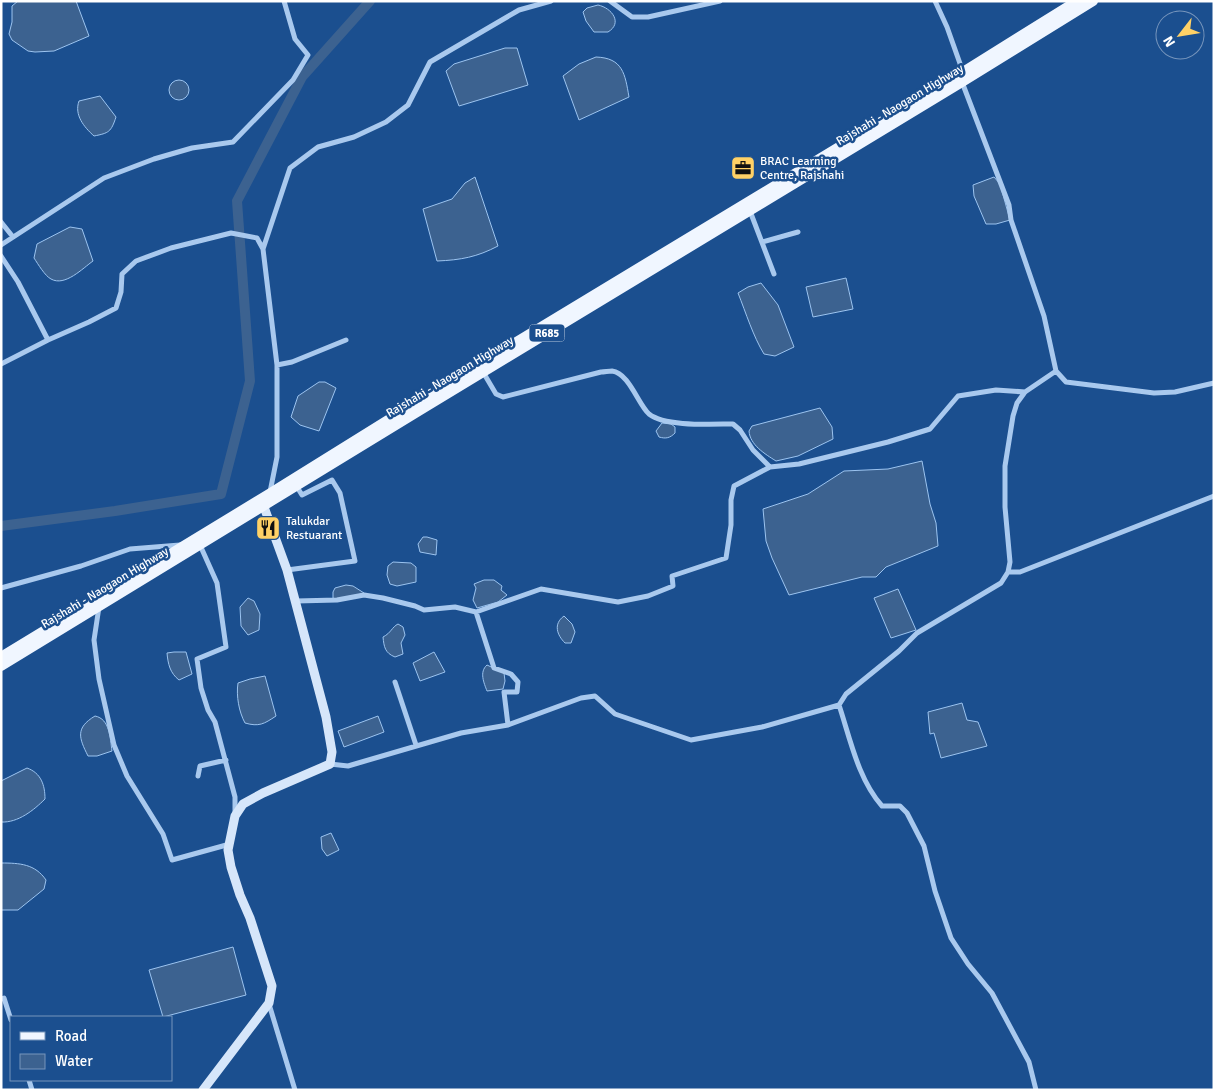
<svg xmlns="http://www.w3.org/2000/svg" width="1215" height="1091" font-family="Signika,sans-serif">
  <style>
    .water { fill: #3c6290; stroke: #9cc4f0 }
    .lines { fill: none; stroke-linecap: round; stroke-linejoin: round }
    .river { stroke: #3c6290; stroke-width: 10 }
    .street { stroke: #a9c9ee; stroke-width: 5 }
    .secondary { stroke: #d6e6fa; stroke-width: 9 }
    .primary { stroke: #f0f6ff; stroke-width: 10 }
    .labels { text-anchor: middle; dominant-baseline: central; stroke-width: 5; stroke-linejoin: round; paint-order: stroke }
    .shield { fill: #1b4f8f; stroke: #bbcadd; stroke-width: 1 }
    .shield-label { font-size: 11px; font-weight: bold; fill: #fff }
    .street-label { font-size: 12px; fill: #fff; stroke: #1b4f8f }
    .poi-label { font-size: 12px; fill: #fff; stroke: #1b4f8f; text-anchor: start }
  </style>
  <rect width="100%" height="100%" fill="#1b4f8f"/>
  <path class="water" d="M 18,1 L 76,1 L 89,36 L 54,51 L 35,52 L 28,51 L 12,40 L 9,34 L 12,22 L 12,6 Z
    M 598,5 C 612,8 623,23 608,32 L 594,32 L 586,21 L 583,12 L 587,8 Z
    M 505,48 L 517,48 L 528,85 L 459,106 L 446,71 L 454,64 Z
    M 596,57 C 623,58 625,74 629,97 L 579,120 L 563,76 L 579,64 Z
    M169 90a10 10 0 1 1 20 0a10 10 0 1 1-20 0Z
    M 100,96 L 116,117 C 111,132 109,133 94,136 C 84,127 74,115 79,101 Z
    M 475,177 L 498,246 C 477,257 461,260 437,261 L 423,209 L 452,199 L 465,183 Z
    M 994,177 L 1000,184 L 1010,220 L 996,224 L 986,224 L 974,196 L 973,185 Z
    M 70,227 L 82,229 L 93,261 C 83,268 65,287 51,279 C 45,276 38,264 34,258 L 37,244 Z
    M 846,278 L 853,309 L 813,317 L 806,287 Z
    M 761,283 L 778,305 L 794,347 L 775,356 L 764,354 C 753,336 746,313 738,293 L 748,287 Z
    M 319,382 L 325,382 L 336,388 L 319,431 L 300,425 L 291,417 L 298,396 Z
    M 820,408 L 832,427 L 833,439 L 798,456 L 776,461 C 765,454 750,445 749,431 L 752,426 Z
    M 662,423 L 671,424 L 675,427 L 675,433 C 670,438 666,439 659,437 L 656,431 Z
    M 922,461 L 930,504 L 936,523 L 938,546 L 886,567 L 876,577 L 862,577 L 789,595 L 772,558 L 766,541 L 763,509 L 808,494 L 844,471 L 888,469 Z
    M 423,537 L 427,537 L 437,540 L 436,555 L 420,552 L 418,544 Z
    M 393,562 L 411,563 L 416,567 L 416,582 L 397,586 L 390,584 L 387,575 L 388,566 Z
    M 484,580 L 494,580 L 502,586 L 501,590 L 507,595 L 498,602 L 477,608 L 473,600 L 476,588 L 474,584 Z
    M 346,585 L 353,586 L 364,593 L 338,601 L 333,598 L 333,592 L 335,588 Z
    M 898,589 L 916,630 L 891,638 L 874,598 Z
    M 248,598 L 254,601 L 260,614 L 259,630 L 248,635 L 241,626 L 240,607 Z
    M 564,616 L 572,624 L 575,632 L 571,643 L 565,643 C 557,635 553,624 564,616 Z
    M 398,624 L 403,627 L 405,635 L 401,643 L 403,654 L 395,657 C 385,653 384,647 383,637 C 391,633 392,627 398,624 Z
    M 174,652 L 186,652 L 192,674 L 179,680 C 170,673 168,664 167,653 Z
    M 434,652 L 445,672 L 420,681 L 413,663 Z
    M 487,665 L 504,673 L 505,681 L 503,689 L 487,691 C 484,683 479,672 487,665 Z
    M 265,676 L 276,716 C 264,724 259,727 245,723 C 239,712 236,696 238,683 L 250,679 Z
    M 962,703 L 967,720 L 978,722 L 987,746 L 941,758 L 934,733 L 930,734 L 928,712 Z
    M 95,716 C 110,719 110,738 112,751 L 97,756 L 88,756 C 79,738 75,728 95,716 Z
    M 378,716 L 384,732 L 344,747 L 338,731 Z
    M 27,768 C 41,773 45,785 45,799 C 34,810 18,823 1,822 L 1,781 Z
    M 331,833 L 339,850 L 327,856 L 322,849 L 321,837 Z
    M 1,863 C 20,863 35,864 46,880 L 44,889 L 18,910 L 1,910 Z
    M 233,947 L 246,995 L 163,1017 L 149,970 Z"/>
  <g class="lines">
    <path class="river" d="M 1,526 L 115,511 L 221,494 L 250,381 L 237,201 L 302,77 L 370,1"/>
    <path class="street" d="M 610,1 L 632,17 L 648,17 L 720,1
      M 935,1 L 947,27 L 963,72
      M 962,82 L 1009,205 L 1011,220 L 1044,316 L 1056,371 L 1066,382 L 1154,393 L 1175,392 L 1214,383
      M 750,211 L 774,274
      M 1,222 L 13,237
      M 762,242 L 798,232
      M 1,245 L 104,178 L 154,159 L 192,148 L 233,142 L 293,80 L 308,55 L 295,39 L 284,1
      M 1,256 L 18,282 L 48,340
      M 1,364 L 48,340 L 89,322 L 116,308 L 121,292 L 122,274 L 136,261 L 171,248 L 231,233 L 257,238 L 263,249
      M 277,365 L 292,362 L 346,340
      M 483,372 L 496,394 L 503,397 L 601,372 C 604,372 609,371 612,371 C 629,373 638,404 649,414 C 665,427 713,424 733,424 L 740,430 L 753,450 L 770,467 L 799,464 L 888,442 L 930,429 L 958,396 L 996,390 L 1025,392
      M 270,492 L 277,457 L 277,365 L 263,249 L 290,168 L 318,147 L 354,137 L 386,122 L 408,105 L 430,62 L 519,10 L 551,1
      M 200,545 L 217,583 L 226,647 L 197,659 L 201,688 L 208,710 L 215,722 L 235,797 L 235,813
      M 287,570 L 355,561 L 340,493 L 332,480 L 302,495 L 297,487
      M 1008,572 L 1020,572 L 1214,496
      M 1,588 L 81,566 L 130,549 L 180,545
      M 296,601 L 337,600 L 364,595 L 383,598 L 415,606 L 424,610 L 455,607 L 476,612 L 541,589 L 618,602 L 648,596 L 673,586 L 672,576 L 726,558 L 731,525 L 731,500 L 734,486 L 770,467
      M 99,607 L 94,640 L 99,679 L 114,745 L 127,776 L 163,834 L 172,860 L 230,844
      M 476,612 L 494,668 L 511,674 L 518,682 L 517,692 L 504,692 L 508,725
      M 395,682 L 416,745
      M 839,705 C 850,738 858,779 882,806 L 900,806 L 907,813 L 924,846 L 935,891 L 951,938 L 968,964 L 992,993 L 1029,1062 L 1036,1090
      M 330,764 L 348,766 L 461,733 L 508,725 L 581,698 L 595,696 L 615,714 L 691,740 L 762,727 L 839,705 L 846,694 L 899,651 L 917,633 L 1001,583 L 1008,572 L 1010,562 L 1005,507 L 1005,466 L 1013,416 L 1017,403 L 1025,392 L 1056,371
      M 198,776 L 200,766 L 226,760
      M 1,999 L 4,998 L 11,1020
      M 269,1004 L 295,1090
      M 29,1080 L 32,1090"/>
    <path class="secondary" d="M 203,1090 L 269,1003 L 272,986 L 250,918 L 240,895 L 231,867 L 228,850 L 235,816 L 243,804 L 263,793 L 330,764 L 332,752 L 326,717 L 287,570 L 264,507"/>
    <path class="primary" d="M 1,657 L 269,494 L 417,402 L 963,72 L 1077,1
      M 1,666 L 422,409 L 962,82 L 1093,1"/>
  </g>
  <defs>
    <symbol id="office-square" viewBox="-11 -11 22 22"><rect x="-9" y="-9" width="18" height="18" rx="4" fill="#ffd166" stroke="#1b4f8f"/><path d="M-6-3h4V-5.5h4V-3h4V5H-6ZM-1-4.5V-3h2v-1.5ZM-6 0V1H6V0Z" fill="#111"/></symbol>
    <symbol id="restaurant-square" viewBox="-11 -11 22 22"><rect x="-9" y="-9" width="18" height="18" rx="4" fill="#ffd166" stroke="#1b4f8f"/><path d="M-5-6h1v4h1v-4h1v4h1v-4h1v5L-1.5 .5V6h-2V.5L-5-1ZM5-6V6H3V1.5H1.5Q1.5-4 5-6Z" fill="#111"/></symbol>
  </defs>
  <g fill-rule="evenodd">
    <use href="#office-square" x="729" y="154" width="28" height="28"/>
    <use href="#restaurant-square" x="254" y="514" width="28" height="28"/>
  </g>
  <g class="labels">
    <rect class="shield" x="529.5" y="324.5" width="35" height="17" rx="4"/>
    <g class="shield-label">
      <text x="547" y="333">R685</text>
    </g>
    <g class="street-label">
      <text transform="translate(900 105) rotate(-31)">Rajshahi - Naogaon Highway</text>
      <text transform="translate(450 377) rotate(-31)">Rajshahi - Naogaon Highway</text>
      <text transform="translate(105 588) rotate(-31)">Rajshahi - Naogaon Highway</text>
    </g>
    <g class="poi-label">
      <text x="760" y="161">BRAC Learning<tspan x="760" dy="14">Centre, Rajshahi</tspan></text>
      <text x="286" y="521">Talukdar<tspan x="286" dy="14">Restuarant</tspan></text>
    </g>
  </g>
  <rect width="1215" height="1091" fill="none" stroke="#ffffff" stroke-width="5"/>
  <rect x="10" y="1016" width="162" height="65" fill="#1b4f8f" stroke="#7695bc"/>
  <rect x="20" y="1032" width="25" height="8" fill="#f0f6ff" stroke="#7695bc"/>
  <text x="55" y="1041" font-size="15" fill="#ffffff">Road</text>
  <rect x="20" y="1054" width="25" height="15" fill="#3c6290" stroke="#7695bc"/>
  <text x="55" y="1066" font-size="15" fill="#ffffff">Water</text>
  <g transform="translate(1180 35) rotate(239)"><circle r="24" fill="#1b4f8f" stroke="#7695bc"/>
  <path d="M0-4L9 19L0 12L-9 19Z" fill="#ffd166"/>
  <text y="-8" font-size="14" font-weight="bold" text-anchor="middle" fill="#ffffff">N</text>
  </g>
</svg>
